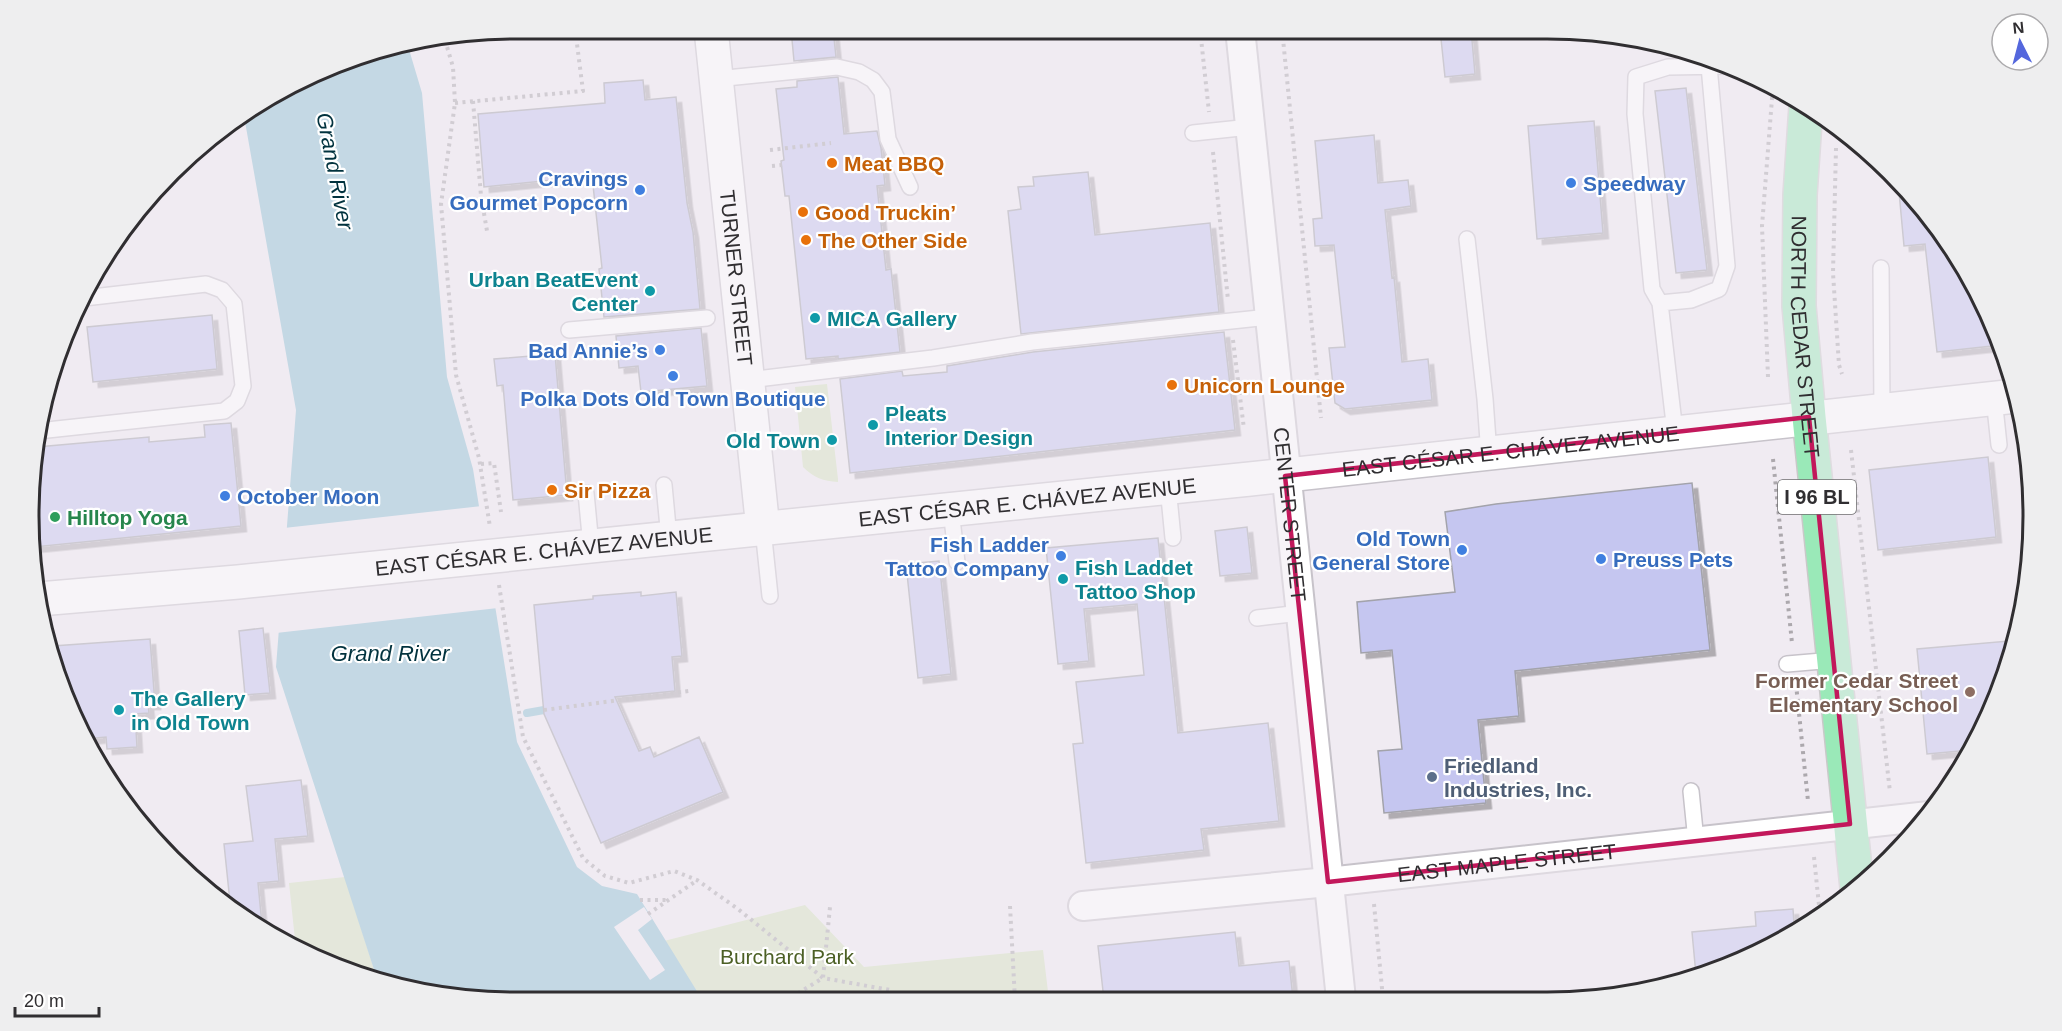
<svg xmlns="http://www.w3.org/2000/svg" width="2062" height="1031" font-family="Arial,sans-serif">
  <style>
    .green { fill: #d4e3be }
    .water { fill: #8fc1d2 }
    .pier { fill: #f0ebf2 }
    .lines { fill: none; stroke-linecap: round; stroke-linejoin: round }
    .stream { stroke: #8fc1d2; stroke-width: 8 }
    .building { fill: #c5c6f0; stroke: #a3a3ab; stroke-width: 1.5; filter: url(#shadow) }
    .lane-casing { stroke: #c7c3ca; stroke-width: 18 }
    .street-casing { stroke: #c7c3ca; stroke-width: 32 }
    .secondary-casing { stroke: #c7c3ca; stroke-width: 36 }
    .primary-casing { stroke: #c9c9c9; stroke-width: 36 }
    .path { stroke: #aca8ad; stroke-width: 4; stroke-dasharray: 3 4.5; stroke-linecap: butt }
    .lane { stroke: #fff; stroke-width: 15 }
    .street { stroke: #fff; stroke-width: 28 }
    .secondary { stroke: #fff; stroke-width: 33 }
    .primary { stroke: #9ae9b8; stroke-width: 33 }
    .marked { fill: none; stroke: #c2185b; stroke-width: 4.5; stroke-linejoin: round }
    .food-dot { fill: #e8710a; stroke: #fff; stroke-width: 2 }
    .shop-dot { fill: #3f7fe0; stroke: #fff; stroke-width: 2 }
    .culture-dot { fill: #0f9aa8; stroke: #fff; stroke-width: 2 }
    .leisure-dot { fill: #2e9e5b; stroke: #fff; stroke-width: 2 }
    .education-dot { fill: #8d6e63; stroke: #fff; stroke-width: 2 }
    .service-dot { fill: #5c6f8a; stroke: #fff; stroke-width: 2 }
    .labels { text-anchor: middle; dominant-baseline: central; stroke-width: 4.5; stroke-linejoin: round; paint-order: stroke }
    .shield { fill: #fff; stroke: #6e6d6f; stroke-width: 1.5 }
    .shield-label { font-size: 20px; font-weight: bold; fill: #302e31 }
    .food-label { font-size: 21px; font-weight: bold; fill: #c56008; stroke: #fff; text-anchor: start }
    .shop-label { font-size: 21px; font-weight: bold; fill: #366cbe; stroke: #fff; text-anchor: end }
    .culture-label { font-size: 21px; font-weight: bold; fill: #0d838f; stroke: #fff; text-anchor: start }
    .street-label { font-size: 21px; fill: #302e31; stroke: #fff }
    .leisure-label { font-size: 21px; font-weight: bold; fill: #27864d; stroke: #fff; text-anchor: start }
    .education-label { font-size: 21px; font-weight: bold; fill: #785e54; stroke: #fff; text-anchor: end }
    .service-label { font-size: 21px; font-weight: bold; fill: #4e5e75; stroke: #fff; text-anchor: start }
    .park-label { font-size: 21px; fill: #4c6025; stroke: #fff }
    .water-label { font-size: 22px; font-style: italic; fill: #01323e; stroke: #fff }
    .rim { fill: none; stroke: #302e31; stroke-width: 3 }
  </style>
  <defs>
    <filter id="shadow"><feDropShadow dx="5.5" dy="5.5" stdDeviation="0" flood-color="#0004"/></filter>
  </defs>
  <rect width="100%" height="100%" fill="#f0ebf2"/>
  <path class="green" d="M 827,384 L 838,479 L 838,482 C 823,481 814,478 803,467 L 795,387 Z
    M 345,877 L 378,982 L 296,949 L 289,883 Z
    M 805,905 L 864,967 L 1043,950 L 1049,1000 L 703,1001 L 664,941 Z"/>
  <path class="water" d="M 408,46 L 422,93 L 447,377 L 473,469 L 517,742 L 577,867 L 602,886 L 637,894 L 703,1001 L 484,1001 L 390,986 L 378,982 L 276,667 L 296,410 L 244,116 L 359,54 Z"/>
  <path class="pier" d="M 482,506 L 498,608 L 276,633 L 284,528 Z
    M 644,907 L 652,919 L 638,930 L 665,970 L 650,980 L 614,927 Z"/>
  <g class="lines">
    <path class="stream" d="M 527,713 L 544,710"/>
  </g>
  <path class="building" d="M 791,29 L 833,29 L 836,57 L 794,61 Z
    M 1440,29 L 1471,29 L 1475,74 L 1445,77 Z
    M 838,77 L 844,134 L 877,131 L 881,148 L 885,185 L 877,186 L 886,270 L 891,269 L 900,352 L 838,359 L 838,356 L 806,359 L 789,196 L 785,196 L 781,161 L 784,160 L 776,89 L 797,87 L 797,81 Z
    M 643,80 L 645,100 L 676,97 L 687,203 L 693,232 L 700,309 L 604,317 L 599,269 L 602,268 L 592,176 L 484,187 L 478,114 L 605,103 L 604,83 Z
    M 1686,88 L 1707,270 L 1676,273 L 1655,91 Z
    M 1594,121 L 1603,233 L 1537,239 L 1528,126 Z
    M 1374,135 L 1378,183 L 1408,180 L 1411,206 L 1385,210 L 1392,278 L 1394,277 L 1402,362 L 1428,359 L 1432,400 L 1345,409 L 1335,403 L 1329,348 L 1345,347 L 1334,245 L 1315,246 L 1313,219 L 1322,218 L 1315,141 Z
    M 1088,172 L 1095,235 L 1210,223 L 1219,312 L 1021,334 L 1008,211 L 1021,209 L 1018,187 L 1034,186 L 1033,177 Z
    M 1898,181 L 1912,194 L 1968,272 L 2001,345 L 1937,352 L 1925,244 L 1904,246 Z
    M 212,315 L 217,369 L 93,382 L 87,327 Z
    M 701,328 L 707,386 L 641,392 L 638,366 L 619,368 L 616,336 Z
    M 1224,332 L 1235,430 L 850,473 L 840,379 L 902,371 L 903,376 L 947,372 L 947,366 L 1033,352 Z
    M 555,354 L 567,495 L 513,500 L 503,385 L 497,386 L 494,359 Z
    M 231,423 L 241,526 L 34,547 L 37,447 L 149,437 L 149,442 L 205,437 L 204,425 Z
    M 1988,457 L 1996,537 L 1878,550 L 1869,470 Z
    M 1692,483 L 1710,650 L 1515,671 L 1519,716 L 1478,720 L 1486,803 L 1384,813 L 1378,751 L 1402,749 L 1392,650 L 1361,653 L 1357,602 L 1455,592 L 1445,512 L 1496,504 Z
    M 1247,527 L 1252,573 L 1220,576 L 1215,531 Z
    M 1158,538 L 1178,733 L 1268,723 L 1279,821 L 1201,829 L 1204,850 L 1086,863 L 1073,744 L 1083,743 L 1076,682 L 1144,675 L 1137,604 L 1084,609 L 1089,661 L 1058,664 L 1046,548 Z
    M 939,561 L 951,674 L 918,678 L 906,564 Z
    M 641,592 L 641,596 L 676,592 L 682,656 L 672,657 L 675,691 L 615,697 L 639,751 L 650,747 L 654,757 L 699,737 L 723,792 L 601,843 L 544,714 L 534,605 L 593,599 L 593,596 Z
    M 263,628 L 270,693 L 245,695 L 239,631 Z
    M 150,639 L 155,704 L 148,704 L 149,713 L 135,714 L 137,747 L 107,749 L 106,737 L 85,739 L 79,731 L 53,646 Z
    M 2009,641 L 2010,659 L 1983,731 L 1971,750 L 1927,754 L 1917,649 Z
    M 301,780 L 308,836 L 275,839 L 279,881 L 258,883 L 262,925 L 230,902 L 224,844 L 253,841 L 246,786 Z
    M 1793,909 L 1794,923 L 1809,922 L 1733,966 L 1696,975 L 1692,932 L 1756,926 L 1755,912 Z
    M 1235,932 L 1239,966 L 1289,961 L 1293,999 L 1104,1000 L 1098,946 Z"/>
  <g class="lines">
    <defs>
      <path id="lane" d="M 1709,66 L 1727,266 L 1719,289 L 1691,300 L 1660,303 L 1652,289 L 1635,114 L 1636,77 L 1668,67 L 1728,66
        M 716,79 L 837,67 L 859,72 L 873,80 L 882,92 L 888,139 L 910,187
        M 1193,133 L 1250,127
        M 1467,239 L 1485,399 L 1489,455
        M 1881,268 L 1882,410
        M 1660,303 L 1675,432
        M 569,330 L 707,318
        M 748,380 L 933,358 L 1032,342 L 1269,317
        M 1994,398 L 1999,445
        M 38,431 L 224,411 L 237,401 L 243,386 L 234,304 L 222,290 L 206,284 L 84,298
        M 664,485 L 669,538
        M 1168,487 L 1173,538
        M 586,493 L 591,546
        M 951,510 L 957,562
        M 763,529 L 770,596
        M 1257,618 L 1300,613
        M 1787,664 L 1834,660
        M 1691,791 L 1696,841"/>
      <g id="street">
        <path id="s1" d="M 1240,29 L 1341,999"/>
        <path id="s2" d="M 1083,906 L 1328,882 L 1929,816"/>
      </g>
      <g id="secondary">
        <path id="s3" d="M 711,29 L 763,529"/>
        <path id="s4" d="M 39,599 L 238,582 L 1250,479 L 2016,396"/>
      </g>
      <g id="primary">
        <path id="s5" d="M 1806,106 L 1800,195 L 1799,306 L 1809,417 L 1857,888"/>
      </g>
    </defs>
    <use href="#lane" class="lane-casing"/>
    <use href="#street" class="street-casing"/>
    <use href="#secondary" class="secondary-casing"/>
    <use href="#primary" class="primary-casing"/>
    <path class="path" d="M 1200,29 L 1209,112
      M 1282,29 L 1321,418
      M 445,40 L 453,67 L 455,103 L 441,204 L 456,375 L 479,458 L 490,527
      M 473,101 L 481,196 L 487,231
      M 455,103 L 583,91 L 577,44
      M 1837,138 L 1838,126
      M 1836,148 L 1833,273 L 1839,365 L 1842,374
      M 770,150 L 831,143
      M 1213,152 L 1228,300
      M 772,166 L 782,165
      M 1233,340 L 1244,429
      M 1768,377 L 1762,226 L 1773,86
      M 1851,450 L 1890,792
      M 1773,459 L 1792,643
      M 481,464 L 494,463 L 501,512
      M 499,585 L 523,737 L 583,858 L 605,876 L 629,883 L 674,871 L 697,880 L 738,909 L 823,978 L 890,990 L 901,1000
      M 1796,684 L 1808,801
      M 544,710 L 689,691
      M 1814,857 L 1820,915
      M 640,900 L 667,900
      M 1374,904 L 1383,999
      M 1010,906 L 1015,1000
      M 648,914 L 696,881
      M 785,1001 L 823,978 L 830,907"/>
    <use href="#lane" class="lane"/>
    <use href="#street" class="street"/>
    <use href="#secondary" class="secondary"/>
    <use href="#primary" class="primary"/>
  </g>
  <path d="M0 0H2062V1031H0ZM 1809,417 L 1850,824 L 1328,882 L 1285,476 Z" fill="#f0ebf2" fill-opacity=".55" fill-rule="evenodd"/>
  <path class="marked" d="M 1809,417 L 1850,824 L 1328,882 L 1285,476 Z"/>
  <g class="food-dot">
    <circle cx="832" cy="163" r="6"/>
    <circle cx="803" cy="212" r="6"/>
    <circle cx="806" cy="240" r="6"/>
    <circle cx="1172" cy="385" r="6"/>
    <circle cx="552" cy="490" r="6"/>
  </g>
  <g class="shop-dot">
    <circle cx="1571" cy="183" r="6"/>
    <circle cx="640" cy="190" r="6"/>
    <circle cx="660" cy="350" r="6"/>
    <circle cx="673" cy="376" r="6"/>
    <circle cx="225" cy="496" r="6"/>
    <circle cx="1462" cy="550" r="6"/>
    <circle cx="1061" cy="556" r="6"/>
    <circle cx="1601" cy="559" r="6"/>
  </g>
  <g class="culture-dot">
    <circle cx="650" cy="291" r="6"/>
    <circle cx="815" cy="318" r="6"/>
    <circle cx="873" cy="425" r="6"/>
    <circle cx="832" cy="440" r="6"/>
    <circle cx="1063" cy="579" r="6"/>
    <circle cx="119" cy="710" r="6"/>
  </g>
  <circle class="leisure-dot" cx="55" cy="517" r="6"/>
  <circle class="education-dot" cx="1970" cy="692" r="6"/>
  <circle class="service-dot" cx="1432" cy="777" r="6"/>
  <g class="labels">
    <rect class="shield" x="1778" y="480" width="78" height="34" rx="4.5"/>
    <g class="shield-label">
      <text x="1817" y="497">I 96 BL</text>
    </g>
    <g class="food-label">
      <text x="844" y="163">Meat BBQ</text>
      <text x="815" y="212">Good Truckin’</text>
      <text x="818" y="240">The Other Side</text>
      <text x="1184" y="385">Unicorn Lounge</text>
      <text x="564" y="490">Sir Pizza</text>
    </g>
    <g class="shop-label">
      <text x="628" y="178">Cravings<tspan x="628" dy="24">Gourmet Popcorn</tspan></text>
      <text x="1583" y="183" text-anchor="start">Speedway</text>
      <text x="648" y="350">Bad Annie’s</text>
      <text x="673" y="398" text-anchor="middle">Polka Dots Old Town Boutique</text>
      <text x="237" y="496" text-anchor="start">October Moon</text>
      <text x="1450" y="538">Old Town<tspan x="1450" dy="24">General Store</tspan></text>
      <text x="1049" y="544">Fish Ladder<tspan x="1049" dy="24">Tattoo Company</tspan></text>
      <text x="1613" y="559" text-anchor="start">Preuss Pets</text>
    </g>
    <g class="culture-label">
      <text x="638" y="279" text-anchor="end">Urban BeatEvent<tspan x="638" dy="24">Center</tspan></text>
      <text x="827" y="318">MICA Gallery</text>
      <text x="885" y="413">Pleats<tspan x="885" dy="24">Interior Design</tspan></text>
      <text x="820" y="440" text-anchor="end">Old Town</text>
      <text x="1075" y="567">Fish Laddet<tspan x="1075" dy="24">Tattoo Shop</tspan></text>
      <text x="131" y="698">The Gallery<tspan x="131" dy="24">in Old Town</tspan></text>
    </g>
    <g class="street-label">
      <text stroke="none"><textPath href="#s3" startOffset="250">TURNER STREET</textPath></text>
      <text stroke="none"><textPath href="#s5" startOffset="231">NORTH CEDAR STREET</textPath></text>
      <text stroke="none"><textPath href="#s4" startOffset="1479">EAST CÉSAR E. CHÁVEZ AVENUE</textPath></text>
      <text stroke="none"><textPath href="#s4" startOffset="993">EAST CÉSAR E. CHÁVEZ AVENUE</textPath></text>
      <text stroke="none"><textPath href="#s1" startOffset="488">CENTER STREET</textPath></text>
      <text stroke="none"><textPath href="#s4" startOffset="507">EAST CÉSAR E. CHÁVEZ AVENUE</textPath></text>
      <text stroke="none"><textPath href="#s2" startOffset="426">EAST MAPLE STREET</textPath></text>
    </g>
    <g class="leisure-label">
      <text x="67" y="517">Hilltop Yoga</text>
    </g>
    <g class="education-label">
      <text x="1958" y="680">Former Cedar Street<tspan x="1958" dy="24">Elementary School</tspan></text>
    </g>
    <g class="service-label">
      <text x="1444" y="765">Friedland<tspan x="1444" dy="24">Industries, Inc.</tspan></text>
    </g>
    <g class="park-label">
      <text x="787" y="956">Burchard Park</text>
    </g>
    <g class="water-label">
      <text transform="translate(335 171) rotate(79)">Grand River</text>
      <text x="390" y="653">Grand River</text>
    </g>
  </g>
  <path d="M0 0H2062V1031H0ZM515 39H1547A476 476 0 0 1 2023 515V516A476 476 0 0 1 1547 992H515A476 476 0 0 1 39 516V515A476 476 0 0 1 515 39Z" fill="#eeeeef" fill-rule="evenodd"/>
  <path class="rim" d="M515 39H1547A476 476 0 0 1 2023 515V516A476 476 0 0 1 1547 992H515A476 476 0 0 1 39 516V515A476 476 0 0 1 515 39Z"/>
  <g transform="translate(2020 42) rotate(354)"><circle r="28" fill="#ffffff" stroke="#acabad" stroke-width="1.5"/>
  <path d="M0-4.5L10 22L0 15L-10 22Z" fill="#5467dd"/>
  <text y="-9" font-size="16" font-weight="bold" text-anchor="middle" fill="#302e31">N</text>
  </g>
  <path d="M15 1007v9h84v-9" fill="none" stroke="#302e31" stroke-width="3"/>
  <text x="24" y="1007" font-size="18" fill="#302e31" stroke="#ffffff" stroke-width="4.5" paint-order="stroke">20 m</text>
</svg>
